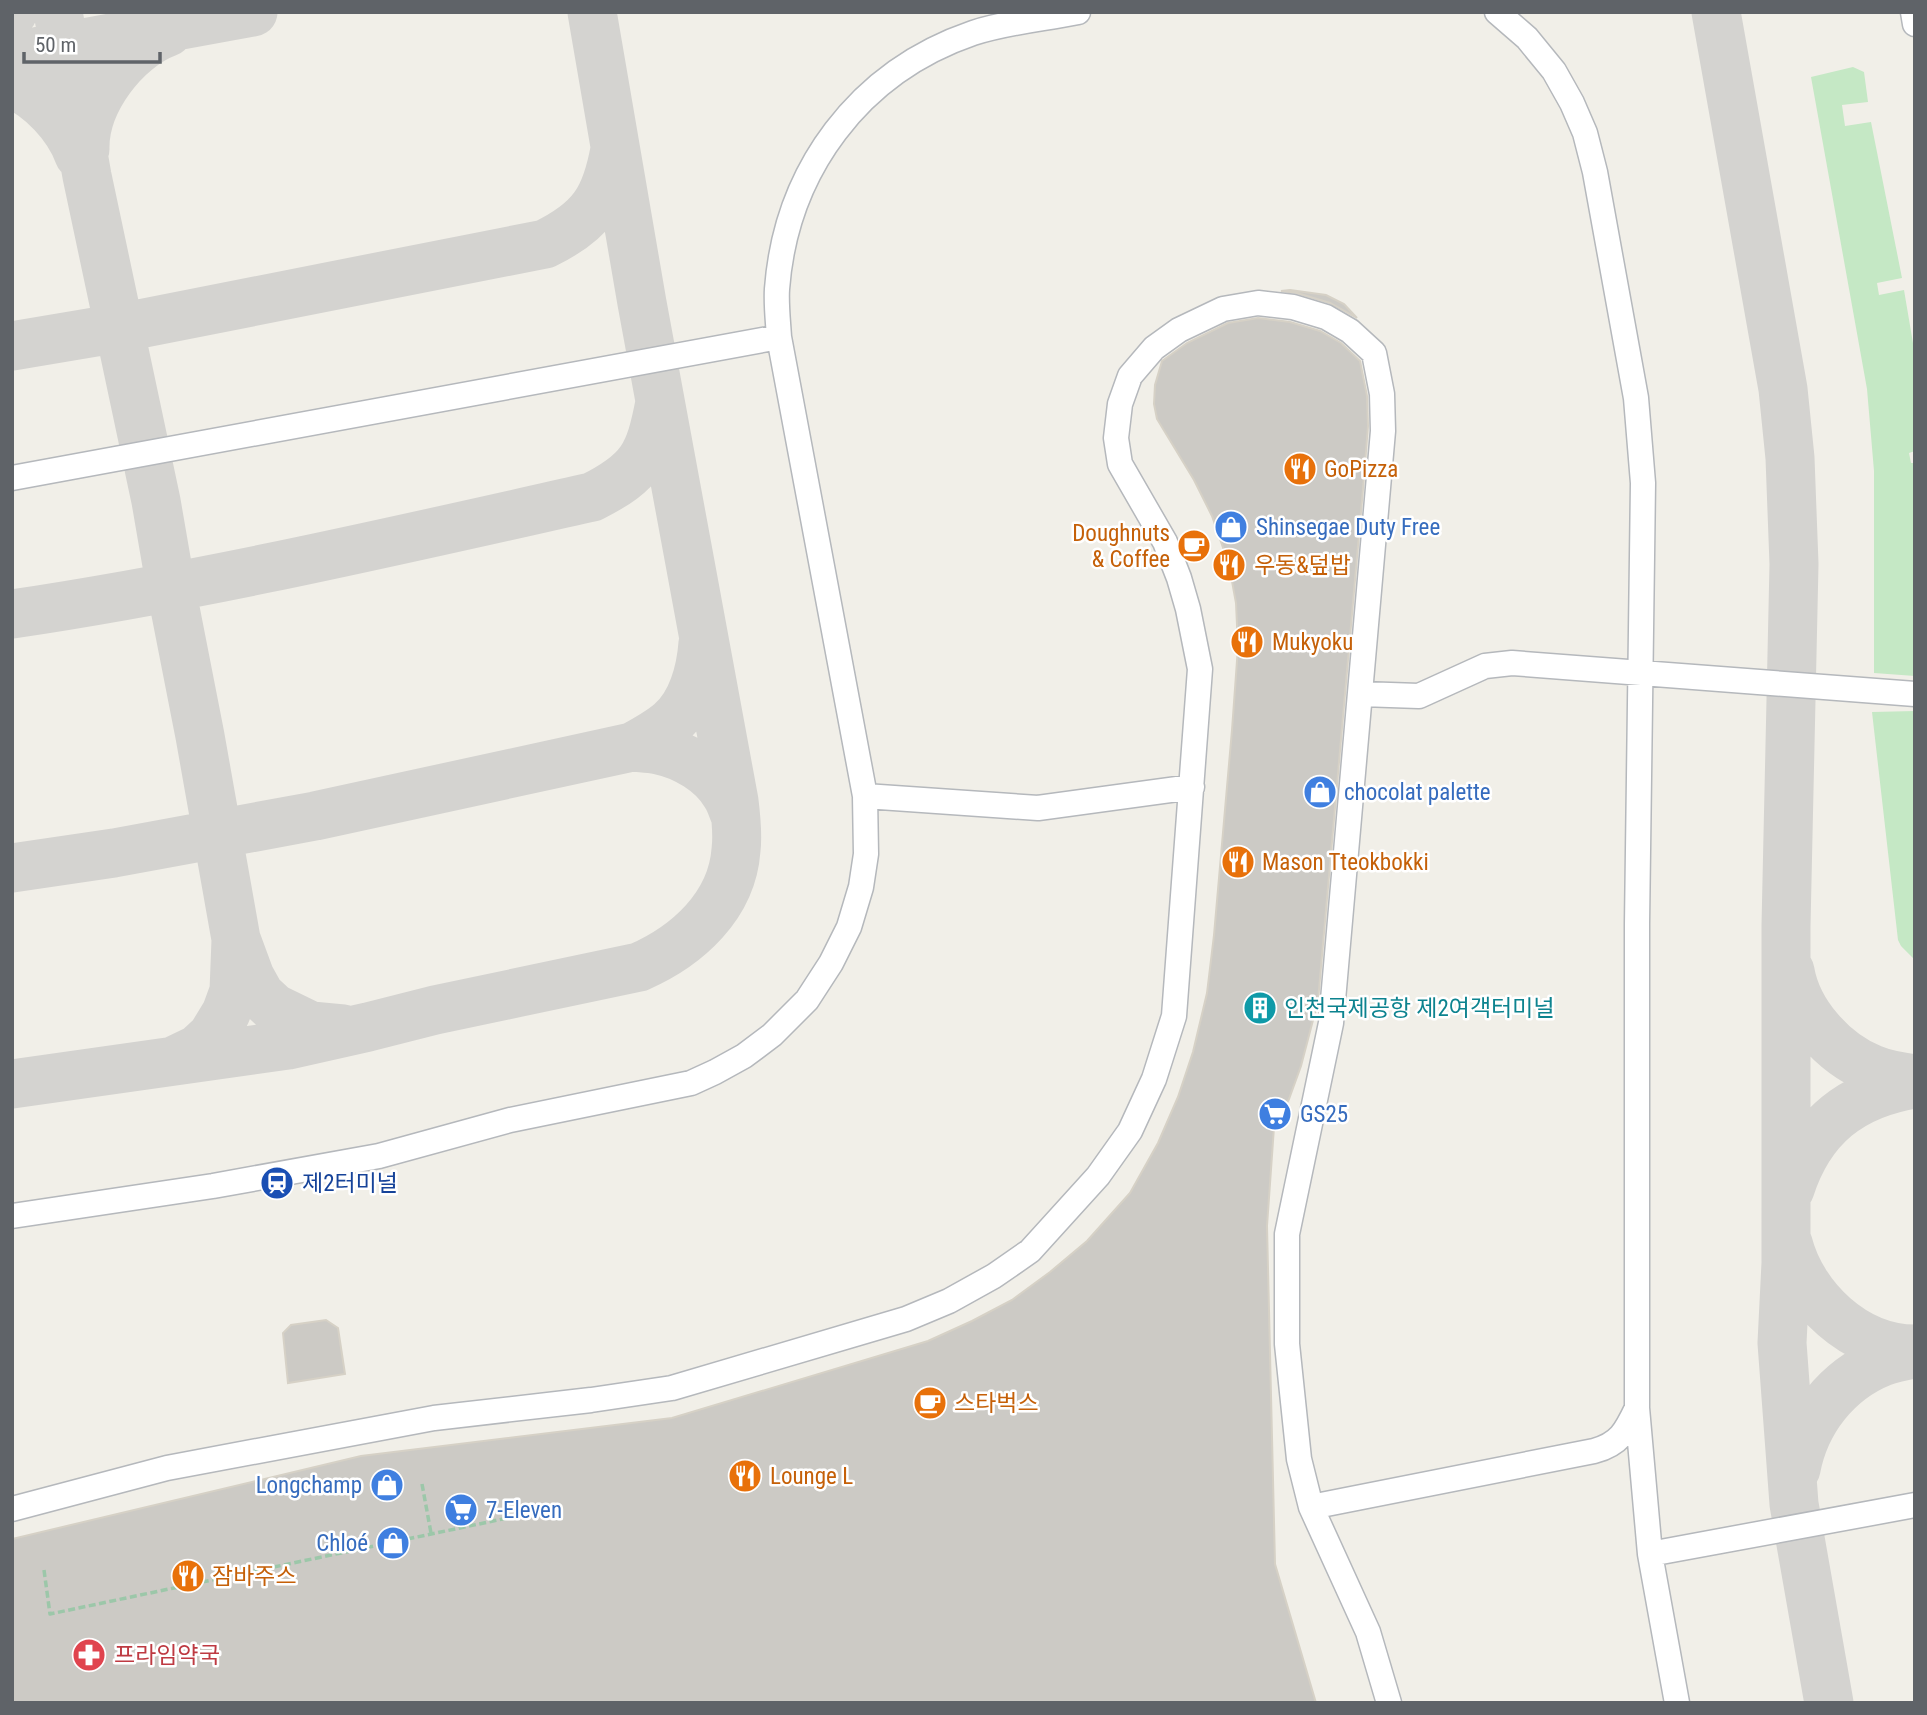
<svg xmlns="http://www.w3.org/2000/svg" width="1927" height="1715" font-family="'Roboto Condensed','Noto Sans KR',sans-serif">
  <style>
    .green { fill: #c5e8c5 }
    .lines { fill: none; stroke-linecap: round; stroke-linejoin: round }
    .taxiway { stroke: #d4d3d0; stroke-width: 49 }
    .building { fill: #cccac5; stroke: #d6d1c6; stroke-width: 2 }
    .minor-casing { stroke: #b5b8bc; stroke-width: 27 }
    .path { stroke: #9cc7a9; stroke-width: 3.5; stroke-dasharray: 7 3.5; stroke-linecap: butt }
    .minor { stroke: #fff; stroke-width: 24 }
    .labels { text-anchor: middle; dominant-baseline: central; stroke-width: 5; stroke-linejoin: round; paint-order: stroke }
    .food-label { font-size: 23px; fill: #c56008; stroke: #fff; text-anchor: start }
    .shop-label { font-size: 23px; fill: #366cbe; stroke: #fff; text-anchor: start }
    .culture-label { font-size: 23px; fill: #0d838f; stroke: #fff; text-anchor: start }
    .transit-label { font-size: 23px; fill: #164399; stroke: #fff; text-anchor: start }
    .health-label { font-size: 23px; fill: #be3a42; stroke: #fff; text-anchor: start }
  </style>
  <rect width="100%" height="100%" fill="#f1efe8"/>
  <path class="green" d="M 1853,67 L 1864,72 L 1868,102 L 1842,105 L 1845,126 L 1871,122 L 1902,278 L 1877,283 L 1879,295 L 1904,290 L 1915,355 L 1915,451 L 1909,453 L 1911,463 L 1915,463 L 1915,676 L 1874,673 L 1874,471 L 1867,389 L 1811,77 Z
    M 1915,711 L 1915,960 L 1901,946 L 1898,940 L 1872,712 Z"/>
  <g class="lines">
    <path class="taxiway" d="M 58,12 L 87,176 L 156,501 L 171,588 L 200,736 L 236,939 L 250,977 L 260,995 L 274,1008 L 311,1026 L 343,1029
      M 1716,12 L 1783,389 L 1790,458 L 1794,564 L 1786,926 L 1786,1263 L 1782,1343 L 1794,1504 L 1829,1703
      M 12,13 L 13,12
      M 12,56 L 253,12
      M 12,84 C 41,97 68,125 79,155
      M 85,149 C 84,102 125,48 168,32
      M 12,346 L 119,328 L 545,244 C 592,221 606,199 615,149
      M 12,614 C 207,585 399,540 592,497 C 642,472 650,455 660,402
      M 632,747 C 641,748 650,748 659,750 C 684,755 713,772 726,795 C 730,801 732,808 735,815
      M 12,868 L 114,853 L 315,816 L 632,747 C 645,740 658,733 670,723 C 692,705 701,671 703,643
      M 1790,971 C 1797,1013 1833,1053 1872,1069 C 1886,1075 1900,1077 1915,1079
      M 173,1061 L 198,1049 L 212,1036 L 226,1013 L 234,991 L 236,940
      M 12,1084 L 288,1045 L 368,1027 L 435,1010 L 639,967 C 687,946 732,906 736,850 C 738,834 736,817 734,801 L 642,303 L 592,12
      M 1790,1189 C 1810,1127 1851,1094 1915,1084
      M 1788,1243 C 1802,1298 1855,1349 1915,1349
      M 1796,1469 C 1805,1421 1837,1380 1882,1362 C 1893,1358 1904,1356 1915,1354"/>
  </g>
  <path class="building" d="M 1290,290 L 1326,295 L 1344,304 L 1357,318 L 1330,303 L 1297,293 L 1281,291 Z
    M 1258,318 L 1290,322 L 1320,331 L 1341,343 L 1360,361 L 1367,396 L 1368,426 L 1363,489 L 1318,1001 L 1301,1066 L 1289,1099 L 1274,1127 L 1267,1226 L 1275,1564 L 1316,1703 L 12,1703 L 12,1539 L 361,1456 L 672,1418 L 928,1341 L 972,1321 L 1012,1300 L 1050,1272 L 1087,1241 L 1130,1193 L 1158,1143 L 1178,1097 L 1193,1052 L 1207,993 L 1214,935 L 1232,730 L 1238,647 L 1236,603 L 1229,565 L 1212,516 L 1194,480 L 1157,419 L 1154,404 L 1155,385 L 1162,361 L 1187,343 L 1228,323 Z
    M 326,1320 L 338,1328 L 345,1374 L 288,1383 L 283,1333 L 291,1325 Z"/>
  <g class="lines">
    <defs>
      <path id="minor" d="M 1497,12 L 1527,38 L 1554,71 L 1572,103 L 1585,133 L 1595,172 L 1636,398 L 1643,483 L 1637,924 L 1637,1408 L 1650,1554 L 1677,1703
        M 1913,12 L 1915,24
        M 12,478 L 779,337
        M 1361,694 L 1419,696 L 1485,666 L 1512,663 L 1915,694
        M 865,796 L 1038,808 L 1192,787
        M 12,1216 L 213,1186 L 379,1156 L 510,1120 L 691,1083 L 715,1072 L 744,1056 L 772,1035 L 807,1000 L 831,963 L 849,927 L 861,887 L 866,854 L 865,796 L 779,337 C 778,321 776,304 777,289 C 786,170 859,72 973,33 C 1006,22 1043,19 1078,12
        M 1311,1507 L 1594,1451 C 1620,1444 1626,1431 1637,1408
        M 12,1509 L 167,1468 L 434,1418 L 591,1400 L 672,1388 L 906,1319 L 949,1301 L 994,1276 L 1030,1251 L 1098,1176 L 1130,1131 L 1154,1079 L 1174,1016 L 1200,669 L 1188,609 L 1179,578 L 1165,542 L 1120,464 L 1116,438 L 1120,404 L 1130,376 L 1154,348 L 1179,330 L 1223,309 L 1258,303 L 1293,307 L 1326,317 L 1350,331 L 1374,353 L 1382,394 L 1383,431 L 1331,1023 L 1287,1234 L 1287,1344 L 1299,1459 L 1311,1507 L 1368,1632 L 1389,1703
        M 1650,1554 L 1915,1505"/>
    </defs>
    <use href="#minor" class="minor-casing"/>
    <path class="path" d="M 422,1484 L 431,1533
      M 44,1570 L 50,1614 L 517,1516"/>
    <use href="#minor" class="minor"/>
  </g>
  <defs>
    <symbol id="restaurant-disc" viewBox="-11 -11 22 22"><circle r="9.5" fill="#e8710a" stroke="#fff"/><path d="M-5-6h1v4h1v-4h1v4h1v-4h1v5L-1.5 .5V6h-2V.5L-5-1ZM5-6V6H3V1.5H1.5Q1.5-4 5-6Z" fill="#fff"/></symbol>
    <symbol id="shop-disc" viewBox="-11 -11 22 22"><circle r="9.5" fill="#3f7fe0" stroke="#fff"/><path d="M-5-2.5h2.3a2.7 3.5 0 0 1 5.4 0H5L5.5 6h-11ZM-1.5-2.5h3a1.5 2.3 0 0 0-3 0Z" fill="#fff"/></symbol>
    <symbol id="cafe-disc" viewBox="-11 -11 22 22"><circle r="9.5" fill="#e8710a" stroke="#fff"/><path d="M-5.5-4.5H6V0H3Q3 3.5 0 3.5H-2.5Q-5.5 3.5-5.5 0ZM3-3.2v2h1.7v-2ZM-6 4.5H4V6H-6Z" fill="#fff"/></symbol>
    <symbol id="building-disc" viewBox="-11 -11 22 22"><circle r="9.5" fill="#0f9aa8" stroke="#fff"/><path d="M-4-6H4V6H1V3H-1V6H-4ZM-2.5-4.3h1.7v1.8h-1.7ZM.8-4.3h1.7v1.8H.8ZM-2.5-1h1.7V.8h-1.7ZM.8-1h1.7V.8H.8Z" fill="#fff"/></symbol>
    <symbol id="supermarket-disc" viewBox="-11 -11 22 22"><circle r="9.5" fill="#3f7fe0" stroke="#fff"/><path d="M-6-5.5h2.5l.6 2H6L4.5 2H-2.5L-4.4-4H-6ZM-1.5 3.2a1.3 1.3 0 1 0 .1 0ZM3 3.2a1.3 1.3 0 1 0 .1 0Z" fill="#fff"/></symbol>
    <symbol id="station-disc" viewBox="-11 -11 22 22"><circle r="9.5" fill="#1a4fb4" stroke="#fff"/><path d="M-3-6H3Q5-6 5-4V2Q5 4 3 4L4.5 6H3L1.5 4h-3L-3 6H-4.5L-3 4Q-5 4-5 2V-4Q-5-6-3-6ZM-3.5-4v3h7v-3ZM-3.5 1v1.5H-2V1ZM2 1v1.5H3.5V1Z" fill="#fff"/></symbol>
    <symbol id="pharmacy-disc" viewBox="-11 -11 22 22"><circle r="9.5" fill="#e0444e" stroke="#fff"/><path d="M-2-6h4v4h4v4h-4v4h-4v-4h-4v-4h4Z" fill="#fff"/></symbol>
  </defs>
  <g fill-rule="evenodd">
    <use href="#restaurant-disc" x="1281" y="450" width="38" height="38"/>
    <use href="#shop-disc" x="1212" y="508" width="38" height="38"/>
    <use href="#cafe-disc" x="1175" y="527" width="38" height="38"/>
    <use href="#restaurant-disc" x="1210" y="546" width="38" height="38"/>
    <use href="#restaurant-disc" x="1228" y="623" width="38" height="38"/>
    <use href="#shop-disc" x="1301" y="773" width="38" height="38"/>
    <use href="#restaurant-disc" x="1219" y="843" width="38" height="38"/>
    <use href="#building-disc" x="1241" y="989" width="38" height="38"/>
    <use href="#supermarket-disc" x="1256" y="1095" width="38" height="38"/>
    <use href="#station-disc" x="258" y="1164" width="38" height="38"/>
    <use href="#cafe-disc" x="911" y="1384" width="38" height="38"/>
    <use href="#restaurant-disc" x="726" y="1457" width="38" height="38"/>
    <use href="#shop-disc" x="368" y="1466" width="38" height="38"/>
    <use href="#supermarket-disc" x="442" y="1491" width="38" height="38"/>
    <use href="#shop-disc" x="374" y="1524" width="38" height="38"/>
    <use href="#restaurant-disc" x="169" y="1557" width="38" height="38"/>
    <use href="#pharmacy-disc" x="70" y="1636" width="38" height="38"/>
  </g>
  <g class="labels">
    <g class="food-label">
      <text x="1324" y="469">GoPizza</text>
      <text x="1170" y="533" text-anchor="end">Doughnuts<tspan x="1170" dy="26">&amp; Coffee</tspan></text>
      <text x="1254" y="565">우동&amp;덮밥</text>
      <text x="1272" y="642">Mukyoku</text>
      <text x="1262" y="862">Mason Tteokbokki</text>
      <text x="954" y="1403">스타벅스</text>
      <text x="770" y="1476">Lounge L</text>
      <text x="212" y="1576">잠바주스</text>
    </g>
    <g class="shop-label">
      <text x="1256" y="527">Shinsegae Duty Free</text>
      <text x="1344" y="792">chocolat palette</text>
      <text x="1300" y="1114">GS25</text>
      <text x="362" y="1485" text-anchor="end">Longchamp</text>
      <text x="486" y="1510">7-Eleven</text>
      <text x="368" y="1543" text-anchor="end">Chloé</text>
    </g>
    <g class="culture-label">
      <text x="1284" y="1008">인천국제공항 제2여객터미널</text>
    </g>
    <g class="transit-label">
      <text x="302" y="1183">제2터미널</text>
    </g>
    <g class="health-label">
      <text x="114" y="1655">프라임약국</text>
    </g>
  </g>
  <rect width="1927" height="1715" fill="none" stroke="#5f6368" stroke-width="28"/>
  <path d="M24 52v10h136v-10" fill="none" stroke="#5f6368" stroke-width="3.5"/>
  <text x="35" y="52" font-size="21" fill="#5f6368" stroke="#ffffff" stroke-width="5" paint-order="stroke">50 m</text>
</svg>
